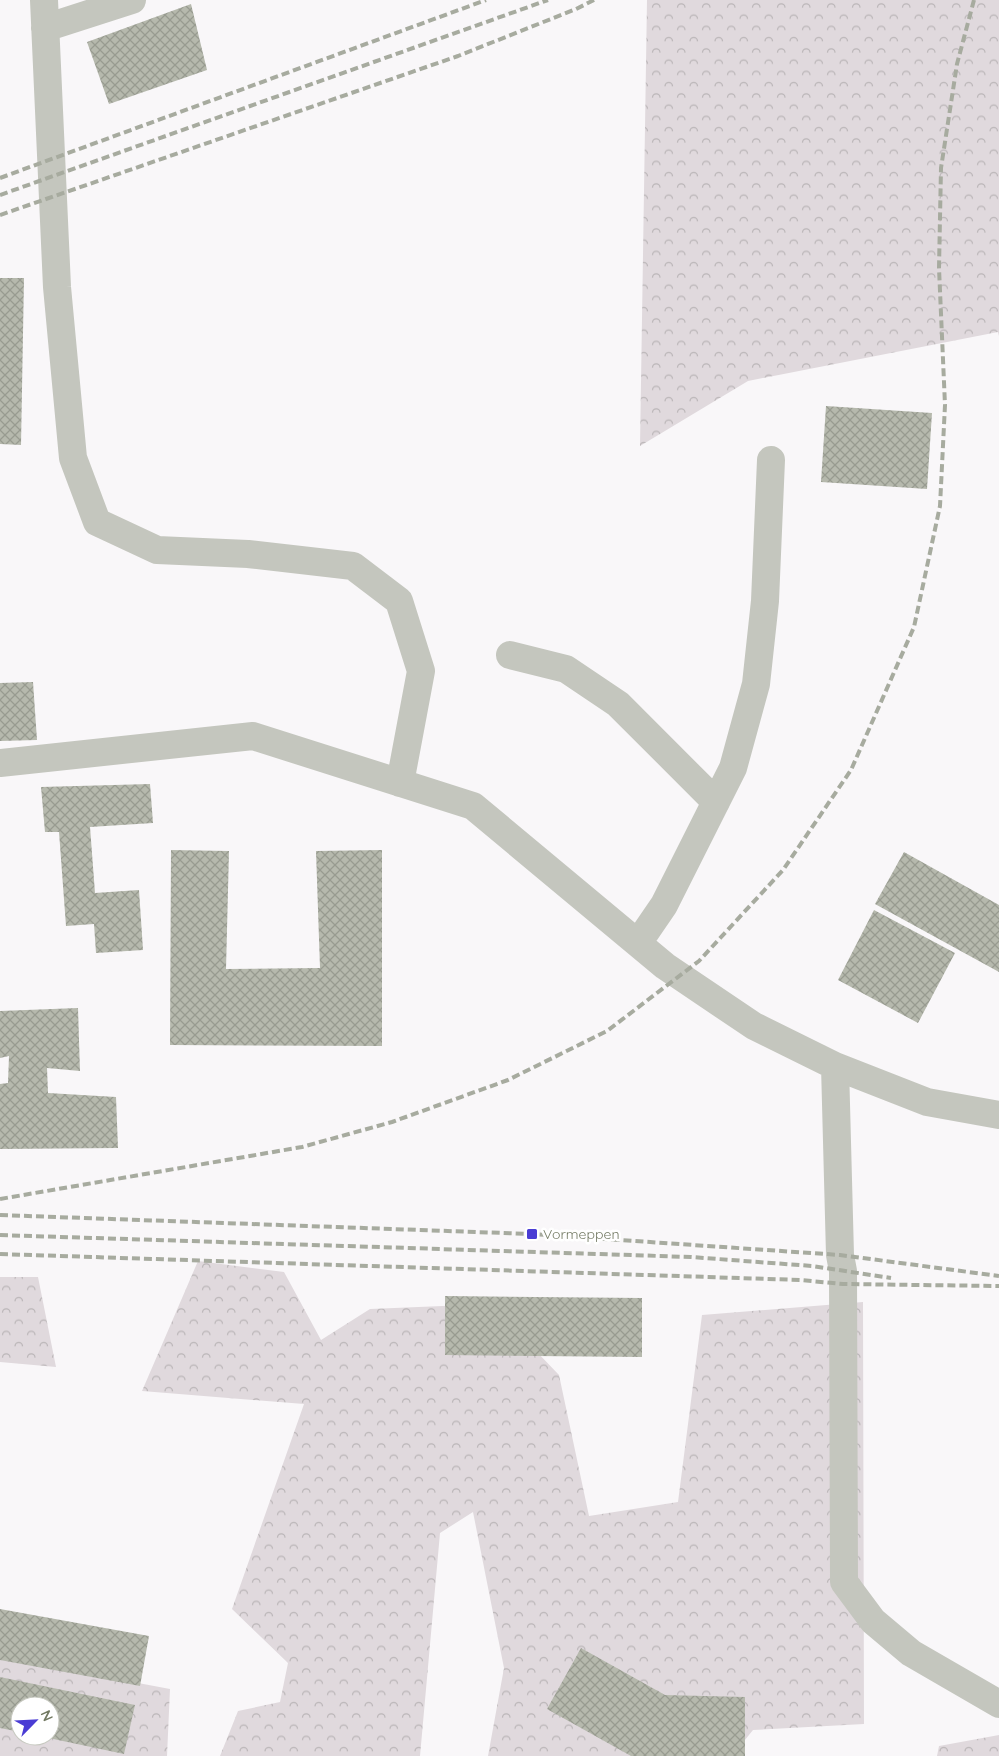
<svg xmlns="http://www.w3.org/2000/svg" width="999" height="1756" font-family="Quicksand,sans-serif">
  <style>
    .forest { fill: url(#forest-crowns); fill-rule: evenodd }
    .building { fill: url(#building-cross-hatch) }
    .lines { fill: none; stroke-linecap: round; stroke-linejoin: round }
    .minor { stroke: #c4c6be; stroke-width: 28 }
    .rail { stroke: #a7ab9f; stroke-width: 4; stroke-dasharray: 8 4; stroke-linecap: butt }
    .poi-dot { fill: #4a3cd4; stroke: #fff; stroke-width: 2 }
    .labels { text-anchor: middle; dominant-baseline: central; stroke-width: 5; stroke-linejoin: round; paint-order: stroke }
    .poi-label { font-size: 14px; fill: #727962; stroke: #fff; text-anchor: start }
  </style>
  <defs>
    <pattern id="forest-crowns" width="20" height="18" patternUnits="userSpaceOnUse" patternTransform="scale(1.25)"><rect width="20" height="18" fill="#e0d9dd"/><path d="M2 6a3 3 0 1 1 6 0M12 15a3 3 0 1 1 6 0" fill="none" stroke="#bab5b7"/></pattern>
    <pattern id="building-cross-hatch" width="8" height="8" patternUnits="userSpaceOnUse" patternTransform="scale(1.25)"><rect width="8" height="8" fill="#b6b9ad"/><path d="M0 0l8 8M0 8l8-8" fill="none" stroke="#989b90"/></pattern>
  </defs>
  <rect width="100%" height="100%" fill="#f9f7f9"/>
  <path class="forest" d="M 647,0 L 999,0 L 999,336 L 998,332 L 748,381 L 640,446 Z
    M 198,1261 L 284,1272 L 321,1340 L 370,1309 L 491,1304 L 559,1375 L 589,1516 L 678,1502 L 702,1315 L 863,1302 L 864,1724 L 753,1730 L 732,1756 L 488,1756 L 504,1668 L 473,1512 L 440,1533 L 420,1756 L 220,1756 L 238,1711 L 280,1702 L 288,1663 L 232,1609 L 304,1404 L 142,1391 Z
    M 0,1277 L 38,1277 L 56,1367 L 0,1362 Z
    M 0,1657 L 170,1689 L 167,1756 L 0,1756 ZM 20,1706 L 50,1706 L 50,1736 L 20,1736 Z
    M 999,1735 L 999,1756 L 937,1756 L 939,1746 Z"/>
  <path class="building" d="M 191,4 L 207,70 L 109,104 L 87,42 Z
    M 0,278 L 24,278 L 21,445 L 0,444 Z
    M 826,406 L 932,413 L 927,489 L 821,482 Z
    M 33,682 L 37,740 L 0,741 L 0,683 Z
    M 150,784 L 153,823 L 90,827 L 95,893 L 139,890 L 143,950 L 96,953 L 94,924 L 66,926 L 59,832 L 45,832 L 41,787 Z
    M 171,850 L 229,851 L 226,969 L 320,968 L 316,851 L 382,850 L 382,1046 L 170,1045 Z
    M 904,852 L 999,905 L 999,972 L 875,904 Z
    M 874,910 L 955,953 L 918,1023 L 838,980 Z
    M 78,1008 L 80,1071 L 47,1068 L 48,1093 L 116,1097 L 118,1148 L 0,1149 L 0,1084 L 8,1083 L 9,1056 L 0,1058 L 0,1011 Z
    M 445,1296 L 642,1298 L 642,1357 L 445,1355 Z
    M 0,1609 L 149,1636 L 140,1686 L 0,1660 Z
    M 581,1648 L 665,1695 L 745,1697 L 745,1756 L 631,1756 L 547,1709 Z
    M 0,1677 L 135,1705 L 124,1754 L 44,1737 L 50,1736 L 50,1706 L 20,1706 L 20,1732 L 0,1728 Z"/>
  <g class="lines">
    <path class="minor" d="M 44,0 L 57,287 L 73,458 L 97,522 L 157,550 L 248,554 L 353,566 L 399,601 L 421,671 L 400,783
      M 45,28 L 132,0
      M 510,655 L 566,669 L 618,704 L 716,802
      M 0,763 L 253,736 L 473,806 L 665,966 L 754,1026 L 835,1066 L 927,1102 L 999,1115
      M 638,943 L 664,905 L 733,768 L 756,684 L 765,601 L 771,460
      M 835,1066 L 840,1255 L 843,1271 L 844,1582 L 873,1621 L 911,1653 L 999,1704"/>
    <path class="rail" d="M 0,178 L 486,0
      M 0,195 L 548,0
      M 0,215 L 458,56 L 576,9 L 594,0
      M 0,1199 L 302,1147 L 392,1122 L 508,1080 L 607,1031 L 699,961 L 783,870 L 851,770 L 914,627 L 940,506 L 945,405 L 939,268 L 941,168 L 957,64 L 974,0
      M 0,1215 L 532,1234 L 840,1255 L 999,1276
      M 0,1235 L 691,1257 L 812,1266 L 891,1278
      M 0,1254 L 800,1280 L 843,1284 L 999,1286"/>
  </g>
  <rect class="poi-dot" x="526" y="1228" width="12" height="12" rx="2.5"/>
  <g class="labels">
    <g class="poi-label">
      <text x="543" y="1234">Vormeppen</text>
    </g>
  </g>
  <g transform="translate(35 1721) rotate(66)"><circle r="24" fill="#ffffff" stroke="#c7c9c0"/>
  <path d="M0-4L9 19L0 12L-9 19Z" fill="#4a3cd4"/>
  <text y="-8" font-size="14" font-weight="bold" text-anchor="middle" fill="#727962">N</text>
  </g>
</svg>
